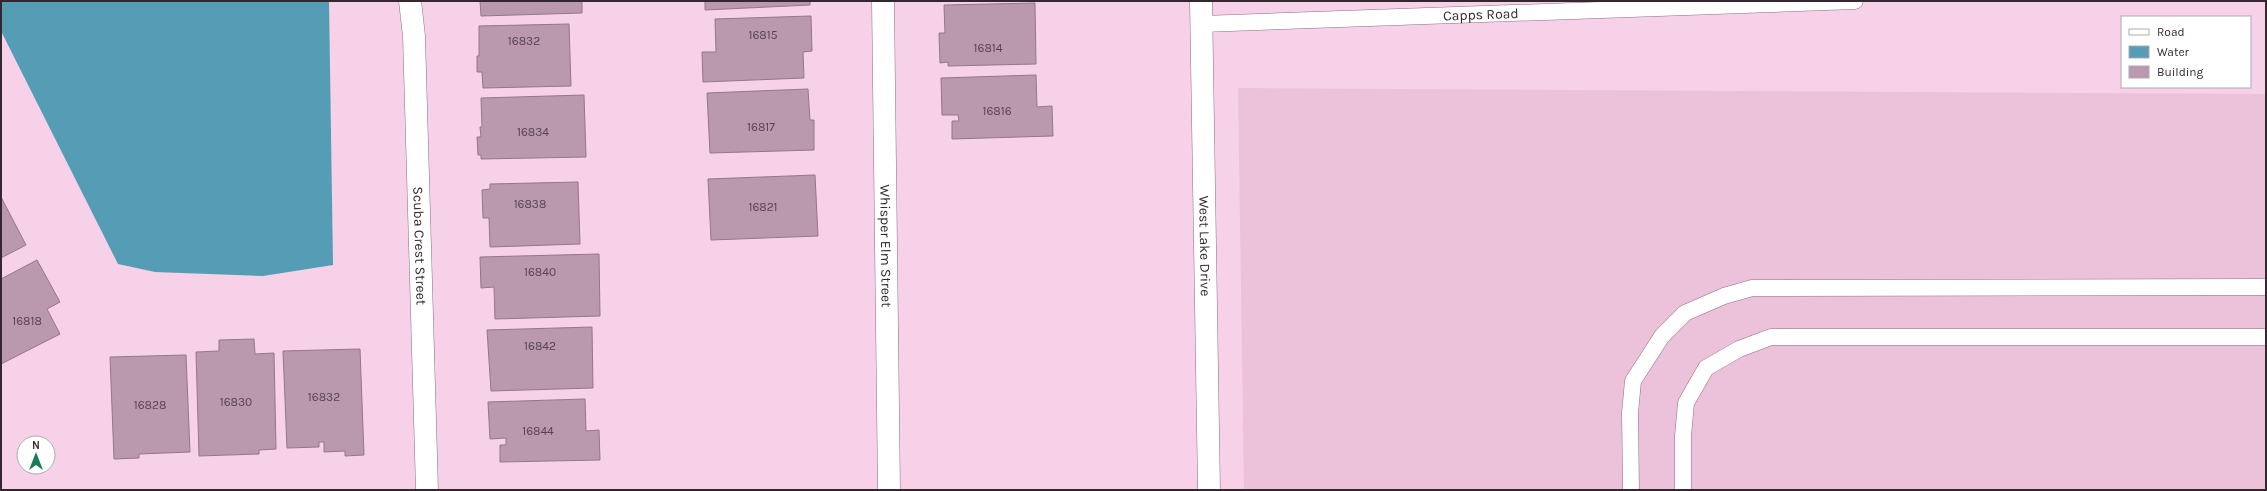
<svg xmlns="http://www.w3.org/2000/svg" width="2267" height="491" font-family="Karla,sans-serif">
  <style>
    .built { fill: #ecc2db }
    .water { fill: #549db5 }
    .building { fill: #ba98ad; stroke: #97758a }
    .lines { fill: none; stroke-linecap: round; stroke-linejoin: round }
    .lane-casing { stroke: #8e6e82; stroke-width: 17 }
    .street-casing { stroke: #8e6e82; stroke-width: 23 }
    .secondary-casing { stroke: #8e6e82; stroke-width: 23 }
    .lane { stroke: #fff; stroke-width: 16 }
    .street { stroke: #fff; stroke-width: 22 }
    .secondary { stroke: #fff; stroke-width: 22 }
    .labels { text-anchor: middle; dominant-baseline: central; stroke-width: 3; stroke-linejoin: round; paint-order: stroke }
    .number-label { font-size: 12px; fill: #56434e }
    .street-label { font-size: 14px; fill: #35272f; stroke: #fff }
  </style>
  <rect width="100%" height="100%" fill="#f6d1e8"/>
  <path class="built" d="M 1238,88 L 2266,94 L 2266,490 L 1244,490 Z"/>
  <path class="water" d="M 1,1 L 329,1 L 333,265 L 263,276 L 155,272 L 118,264 L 1,31 Z"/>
  <path class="building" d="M 480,1 L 582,1 L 582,13 L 481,16 Z
    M 705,1 L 810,1 L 810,5 L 705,10 Z
    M 1035,3 L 1036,64 L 948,66 L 948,62 L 940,63 L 939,33 L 945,33 L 944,5 Z
    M 811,16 L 812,51 L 803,52 L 804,78 L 703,82 L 702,52 L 716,52 L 715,19 Z
    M 569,24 L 571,86 L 483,88 L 482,72 L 477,72 L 477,56 L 479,56 L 479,26 Z
    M 1036,75 L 1037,107 L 1052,106 L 1053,136 L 952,139 L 952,121 L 959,121 L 958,115 L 942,115 L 941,78 Z
    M 808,89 L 810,120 L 814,120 L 814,150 L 710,153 L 707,93 Z
    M 584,95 L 586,157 L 481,159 L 481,155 L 478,155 L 477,137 L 481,137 L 480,127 L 482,127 L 481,98 Z
    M 815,175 L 818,236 L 711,240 L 708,179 Z
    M 578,182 L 580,244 L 490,247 L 489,218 L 483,218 L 482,190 L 490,189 L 490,184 Z
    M 1,197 L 26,245 L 1,258 Z
    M 599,254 L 600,316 L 495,319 L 494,287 L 481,288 L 480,257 Z
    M 37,260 L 60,302 L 47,309 L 60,334 L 1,364 L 1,279 Z
    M 592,327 L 593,388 L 491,391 L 487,330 Z
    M 254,339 L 255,354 L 274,353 L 276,449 L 259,450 L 259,454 L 199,456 L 196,352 L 219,351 L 219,340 Z
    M 360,349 L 364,455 L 345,456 L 345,451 L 324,452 L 324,442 L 319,442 L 319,447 L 287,448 L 283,351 Z
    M 186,355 L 190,452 L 139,454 L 139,458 L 114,459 L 110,357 Z
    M 585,399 L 586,431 L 599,430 L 600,460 L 500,462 L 500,445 L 506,445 L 506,438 L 490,439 L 488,402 Z"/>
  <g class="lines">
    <defs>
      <g id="lane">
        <path id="s1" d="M 1202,24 L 1855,1"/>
        <path d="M 1631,490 L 1630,413 L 1633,381 L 1662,336 L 1685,313 L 1724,296 L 1752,288 L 2266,287"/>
        <path d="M 1683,490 L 1683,436 L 1686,403 L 1706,368 L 1739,349 L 1771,337 L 2266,337"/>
      </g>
      <g id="street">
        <path id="s2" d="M 410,1 L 414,36 L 427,490"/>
        <path id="s3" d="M 883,1 L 889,490"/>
      </g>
      <g id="secondary">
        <path id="s4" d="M 1201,1 L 1209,490"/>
      </g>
    </defs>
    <use href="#lane" class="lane-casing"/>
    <use href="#street" class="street-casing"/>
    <use href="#secondary" class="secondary-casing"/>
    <use href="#lane" class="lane"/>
    <use href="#street" class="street"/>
    <use href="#secondary" class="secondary"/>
  </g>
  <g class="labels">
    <g class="number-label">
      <text x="763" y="35">16815</text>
      <text x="524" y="41">16832</text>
      <text x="988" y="48">16814</text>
      <text x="997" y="111">16816</text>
      <text x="761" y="127">16817</text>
      <text x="533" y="132">16834</text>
      <text x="530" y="204">16838</text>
      <text x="763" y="207">16821</text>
      <text x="540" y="272">16840</text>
      <text x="27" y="321">16818</text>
      <text x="540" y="346">16842</text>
      <text x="324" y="397">16832</text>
      <text x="236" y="402">16830</text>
      <text x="150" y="405">16828</text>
      <text x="538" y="431">16844</text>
    </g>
    <g class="street-label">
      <text stroke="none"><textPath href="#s1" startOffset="279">Capps Road</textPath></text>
      <text stroke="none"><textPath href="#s2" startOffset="245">Scuba Crest Street</textPath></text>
      <text stroke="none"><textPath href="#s4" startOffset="245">West Lake Drive</textPath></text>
      <text stroke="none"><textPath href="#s3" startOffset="245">Whisper Elm Street</textPath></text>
    </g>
  </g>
  <rect width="2267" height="491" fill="none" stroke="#35272f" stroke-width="4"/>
  <rect x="2121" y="16" width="130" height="72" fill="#ffffff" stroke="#aea9ac"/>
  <rect x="2129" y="29" width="20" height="6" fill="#ffffff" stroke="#aea9ac"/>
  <text x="2157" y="36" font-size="12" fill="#35272f">Road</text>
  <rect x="2129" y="46" width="20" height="12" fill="#549db5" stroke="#aea9ac"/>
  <text x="2157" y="56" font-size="12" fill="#35272f">Water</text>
  <rect x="2129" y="66" width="20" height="12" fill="#ba98ad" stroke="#aea9ac"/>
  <text x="2157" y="76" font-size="12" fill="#35272f">Building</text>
  <g transform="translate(36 455)"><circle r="19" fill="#ffffff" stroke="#aea9ac"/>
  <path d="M0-3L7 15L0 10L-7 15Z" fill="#177d56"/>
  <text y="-6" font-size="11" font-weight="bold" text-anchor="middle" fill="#35272f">N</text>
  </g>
</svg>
